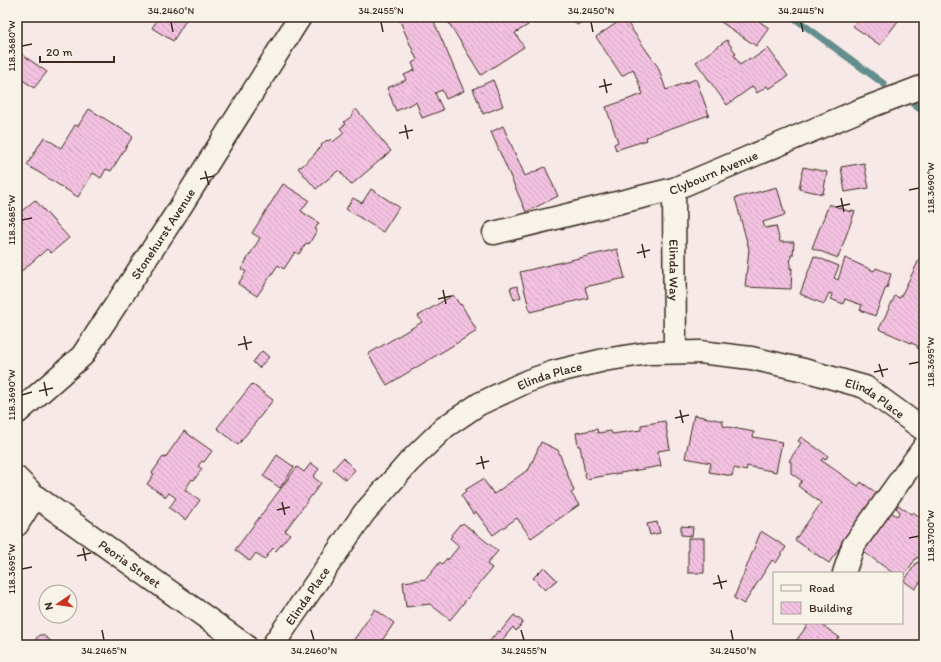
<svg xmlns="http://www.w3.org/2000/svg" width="941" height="662" font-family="Itim,sans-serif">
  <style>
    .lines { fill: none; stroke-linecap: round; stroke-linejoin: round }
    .stream { stroke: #648e8d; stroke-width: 7 }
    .building { fill: url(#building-back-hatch); stroke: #3b2a1e }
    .minor-casing { stroke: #3b2a1e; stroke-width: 25 }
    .minor { stroke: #f7f3e8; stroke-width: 22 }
    .ticks { fill: none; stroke: #3b2a1e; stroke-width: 1.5 }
    .labels { text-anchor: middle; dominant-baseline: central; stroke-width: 4; stroke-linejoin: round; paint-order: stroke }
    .street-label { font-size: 13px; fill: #3b2a1e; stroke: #f7f3e8 }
    .neatline { fill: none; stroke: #3b2a1e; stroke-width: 1.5 }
    .ticks-label { font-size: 10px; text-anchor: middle; fill: #3b2a1e }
  </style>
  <defs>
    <pattern id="building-back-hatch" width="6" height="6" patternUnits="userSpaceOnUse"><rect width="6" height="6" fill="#f3c1e1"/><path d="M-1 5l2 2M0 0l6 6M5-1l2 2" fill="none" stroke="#d1a6c1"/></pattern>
  </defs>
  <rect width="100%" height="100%" fill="#f6e9e7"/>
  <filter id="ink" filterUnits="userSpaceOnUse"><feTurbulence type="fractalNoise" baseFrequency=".025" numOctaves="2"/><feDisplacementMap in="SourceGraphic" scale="8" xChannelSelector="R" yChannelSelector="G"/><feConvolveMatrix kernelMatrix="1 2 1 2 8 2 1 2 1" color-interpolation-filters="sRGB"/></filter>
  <g filter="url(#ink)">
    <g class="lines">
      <path class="stream" d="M 793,17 L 884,84
        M 912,103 L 924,112"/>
    </g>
    <path class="building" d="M 159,17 L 188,17 L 173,41 L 152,28 Z
      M 404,17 L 432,17 L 464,91 L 446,99 L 442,90 L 435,93 L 443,110 L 422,118 L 416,102 L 396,111 L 387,88 L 406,80 L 404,75 L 415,70 L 412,63 L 417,60 L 399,19 Z
      M 459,17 L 523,17 L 528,25 L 515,33 L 524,47 L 481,75 L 449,23 Z
      M 571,17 L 589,17 L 577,25 Z
      M 721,17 L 753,17 L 769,28 L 756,46 L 721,22 L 723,18 Z
      M 859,17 L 901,17 L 880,45 L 853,26 Z
      M 624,18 L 658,67 L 666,90 L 696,79 L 709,115 L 646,137 L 647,140 L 616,150 L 614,144 L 618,142 L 606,107 L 643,94 L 633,69 L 622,76 L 596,37 Z
      M 727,40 L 736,54 L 734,55 L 740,65 L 750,58 L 751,60 L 768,48 L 788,76 L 769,89 L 767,86 L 757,93 L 753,86 L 727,105 L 696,62 Z
      M 17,51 L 47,72 L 34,88 L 17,76 Z
      M 493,80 L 503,106 L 483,114 L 473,89 Z
      M 89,109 L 133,136 L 111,171 L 106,169 L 101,178 L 93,173 L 78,197 L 27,165 L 44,137 L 61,148 L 75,125 L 78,126 Z
      M 356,109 L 391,151 L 351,185 L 339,170 L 316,189 L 298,168 L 300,166 L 301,167 L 315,154 L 315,153 L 322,146 L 321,145 L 327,140 L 328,141 L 331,139 L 333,142 L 344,133 L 340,128 L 346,124 L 344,122 L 353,115 L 352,113 Z
      M 503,126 L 525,176 L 545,167 L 558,196 L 526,212 L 491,132 Z
      M 864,163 L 869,188 L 845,192 L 841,167 Z
      M 803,167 L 827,172 L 823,194 L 799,189 Z
      M 283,184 L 309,200 L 301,211 L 319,223 L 315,229 L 317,230 L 309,244 L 306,243 L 299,254 L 295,252 L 284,269 L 278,265 L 257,296 L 238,284 L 246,272 L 241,269 L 260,238 L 252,233 Z
      M 924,186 L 924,199 L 920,197 Z
      M 777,187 L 785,215 L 763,222 L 765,228 L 776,226 L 780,242 L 794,242 L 793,255 L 791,255 L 790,269 L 792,268 L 791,289 L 745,287 L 749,249 L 735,198 Z
      M 371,189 L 399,207 L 383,232 L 346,209 L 353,198 L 362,203 Z
      M 17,191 L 22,197 L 17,201 Z
      M 35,200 L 69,238 L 51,253 L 47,249 L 17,275 L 17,215 Z
      M 829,204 L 851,212 L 851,210 L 855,211 L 838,258 L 812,248 Z
      M 617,249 L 625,278 L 585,287 L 588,298 L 530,312 L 520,272 Z
      M 924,250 L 924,351 L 917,348 L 918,346 L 879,329 L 895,296 L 900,298 Z
      M 814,256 L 839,266 L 834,278 L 838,280 L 845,258 L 874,271 L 876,268 L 891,274 L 887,288 L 886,287 L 875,316 L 860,310 L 862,305 L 845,299 L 843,304 L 831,299 L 832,294 L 829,293 L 824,304 L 800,294 Z
      M 517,286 L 521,297 L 514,300 L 510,288 Z
      M 453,295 L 460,305 L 461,304 L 477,331 L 387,385 L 368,354 L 422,322 L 418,316 Z
      M 262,351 L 269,357 L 259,368 L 253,362 Z
      M 252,384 L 273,400 L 238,445 L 217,428 Z
      M 694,415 L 723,421 L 723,426 L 754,432 L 753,437 L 782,442 L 776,472 L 747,466 L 746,471 L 734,468 L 732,476 L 709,472 L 711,463 L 685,458 Z
      M 665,421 L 670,449 L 658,451 L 661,466 L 586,479 L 580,446 L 578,446 L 576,433 L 597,429 L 598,433 L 611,431 L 612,434 L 641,430 L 641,425 Z
      M 184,431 L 212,451 L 204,462 L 202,461 L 198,466 L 202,469 L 194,480 L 192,479 L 185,490 L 200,500 L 186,520 L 169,508 L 176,498 L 169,493 L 166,497 L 147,484 L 154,474 L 152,473 L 163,457 L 165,458 Z
      M 801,437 L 828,456 L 825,460 L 823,458 L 821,460 L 858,486 L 861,482 L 881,496 L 875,497 L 829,563 L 795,540 L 821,503 L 798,486 L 802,481 L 791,473 L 791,462 L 789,461 L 801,443 L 798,441 Z
      M 541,442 L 558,450 L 574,491 L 571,493 L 579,505 L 531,538 L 517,518 L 493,535 L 476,512 L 473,514 L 461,495 L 466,491 L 465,490 L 483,479 L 494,494 L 529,469 Z
      M 277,455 L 294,467 L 280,488 L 263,476 Z
      M 343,458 L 355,470 L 346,480 L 333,469 Z
      M 311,463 L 319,469 L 313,477 L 321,483 L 285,531 L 290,534 L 276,551 L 273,548 L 264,560 L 256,553 L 250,561 L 235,550 L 297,467 L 304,472 Z
      M 898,505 L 911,514 L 913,512 L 924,520 L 924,529 L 920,535 L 924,538 L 924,562 L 917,557 L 902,578 L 902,573 L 893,573 L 857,547 L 885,508 L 897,516 L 900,512 L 896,508 Z
      M 657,522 L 660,533 L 650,535 L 647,524 Z
      M 463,523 L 498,551 L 487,564 L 492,568 L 450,620 L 430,604 L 406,607 L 403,582 L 426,579 L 440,562 L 442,564 L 447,558 L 448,560 L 459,546 L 450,538 L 452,536 L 451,535 L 460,524 L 461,525 Z
      M 681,526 L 693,527 L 692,536 L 681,535 Z
      M 761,531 L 786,547 L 776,563 L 772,560 L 744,604 L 734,598 Z
      M 688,538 L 704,538 L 704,573 L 688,573 Z
      M 917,562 L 924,567 L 924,577 L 915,589 L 904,581 Z
      M 544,567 L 557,580 L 545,590 L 533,578 Z
      M 375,609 L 394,623 L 381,642 L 385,645 L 352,645 L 351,644 Z
      M 514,615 L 523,622 L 516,631 L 513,627 L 498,645 L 493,645 L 489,642 L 498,631 L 500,632 Z
      M 809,623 L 819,623 L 839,637 L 833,645 L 793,645 Z
      M 39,635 L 43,635 L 56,645 L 31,645 Z"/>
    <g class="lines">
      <defs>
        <g id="minor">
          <path id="s1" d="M 674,189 L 675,351"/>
          <path id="s2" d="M 494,233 L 674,189 L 858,111 L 924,86"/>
          <path id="s3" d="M 17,413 L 82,356 L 181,206 L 300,17"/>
          <path id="s4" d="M 17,478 L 35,496 L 245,645"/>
          <path d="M 17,525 L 35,496"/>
          <path d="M 844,573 L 853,546 L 924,447"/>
          <path id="s5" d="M 273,645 L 364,513 L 409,462 L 445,427 L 479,404 L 528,381 L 554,372 L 604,360 L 649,353 L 700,352 L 751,358 L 804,370 L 865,387 L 924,430"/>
        </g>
      </defs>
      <use href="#minor" class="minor-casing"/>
      <use href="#minor" class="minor"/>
    </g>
  </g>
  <path class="ticks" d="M 171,22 L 173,32M 381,22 L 383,32M 591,22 L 593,32M 801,22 L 803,32M 22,46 L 32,44M 604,79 L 607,93M 599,87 L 612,84M 405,125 L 408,139M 399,133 L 413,130M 205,171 L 209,185M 200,179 L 214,176M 909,190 L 919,188M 841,198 L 844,212M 836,207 L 850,204M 22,220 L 32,218M 642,244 L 645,258M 637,253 L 650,250M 443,290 L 446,304M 438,299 L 451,296M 244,336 L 247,350M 238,345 L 252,342M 879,364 L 883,377M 909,364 L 919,362M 874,372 L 888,369M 44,382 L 47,396M 39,391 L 53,388M 22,395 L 32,392M 680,410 L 683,423M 675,418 L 689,415M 481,456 L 484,469M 476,464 L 489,461M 282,502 L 285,515M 277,510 L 290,507M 909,538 L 919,536M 83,548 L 86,561M 77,556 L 91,553M 22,569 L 32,567M 718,575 L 722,589M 713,584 L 727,581M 102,630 L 104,640M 311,630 L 314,640M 521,630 L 524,640M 731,630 L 733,640"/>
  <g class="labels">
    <g class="street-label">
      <text stroke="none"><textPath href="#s2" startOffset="228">Clybourn Avenue</textPath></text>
      <text stroke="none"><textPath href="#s3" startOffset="233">Stonehurst Avenue</textPath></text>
      <text stroke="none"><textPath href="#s1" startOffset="81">Elinda Way</textPath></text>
      <text stroke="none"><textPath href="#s5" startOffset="396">Elinda Place</textPath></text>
      <text stroke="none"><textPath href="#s5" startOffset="732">Elinda Place</textPath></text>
      <text stroke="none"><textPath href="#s4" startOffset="142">Peoria Street</textPath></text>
      <text stroke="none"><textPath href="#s5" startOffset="60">Elinda Place</textPath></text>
    </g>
  </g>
  <rect width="941" height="662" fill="none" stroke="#f7f3e8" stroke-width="44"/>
  <rect x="773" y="572" width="130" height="52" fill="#f7f3e8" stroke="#aca397"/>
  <rect x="781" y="585" width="20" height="6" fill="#f7f3e8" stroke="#aca397"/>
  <text x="809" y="592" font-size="12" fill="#3b2a1e">Road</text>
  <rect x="781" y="602" width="20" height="12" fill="url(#building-back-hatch)" stroke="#aca397"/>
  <text x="809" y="612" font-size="12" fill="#3b2a1e">Building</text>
  <g transform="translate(58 604) rotate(257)"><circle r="19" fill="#f7f3e8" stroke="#aca397"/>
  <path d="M0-3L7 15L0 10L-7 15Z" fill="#c8321e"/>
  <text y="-6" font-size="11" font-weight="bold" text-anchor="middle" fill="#3b2a1e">N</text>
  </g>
  <path d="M40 56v6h74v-6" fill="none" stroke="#3b2a1e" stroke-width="2"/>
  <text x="46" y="56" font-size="12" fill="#3b2a1e" stroke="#f7f3e8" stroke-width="3" paint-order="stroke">20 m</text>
  <rect x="22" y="22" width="897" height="618" class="neatline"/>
  <g class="ticks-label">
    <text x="171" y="14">34.2460°N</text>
    <text x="381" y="14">34.2455°N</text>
    <text x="591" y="14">34.2450°N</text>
    <text x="801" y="14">34.2445°N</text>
    <text transform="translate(11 46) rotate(-90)" y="4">118.3680°W</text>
    <text transform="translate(930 188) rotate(-90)" y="4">118.3690°W</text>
    <text transform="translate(11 220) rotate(-90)" y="4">118.3685°W</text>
    <text transform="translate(930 362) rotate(-90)" y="4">118.3695°W</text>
    <text transform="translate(11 395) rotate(-90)" y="4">118.3690°W</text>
    <text transform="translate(930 536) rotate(-90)" y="4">118.3700°W</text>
    <text transform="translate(11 569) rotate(-90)" y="4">118.3695°W</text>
    <text x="104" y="654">34.2465°N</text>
    <text x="314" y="654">34.2460°N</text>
    <text x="524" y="654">34.2455°N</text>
    <text x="733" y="654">34.2450°N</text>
  </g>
</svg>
